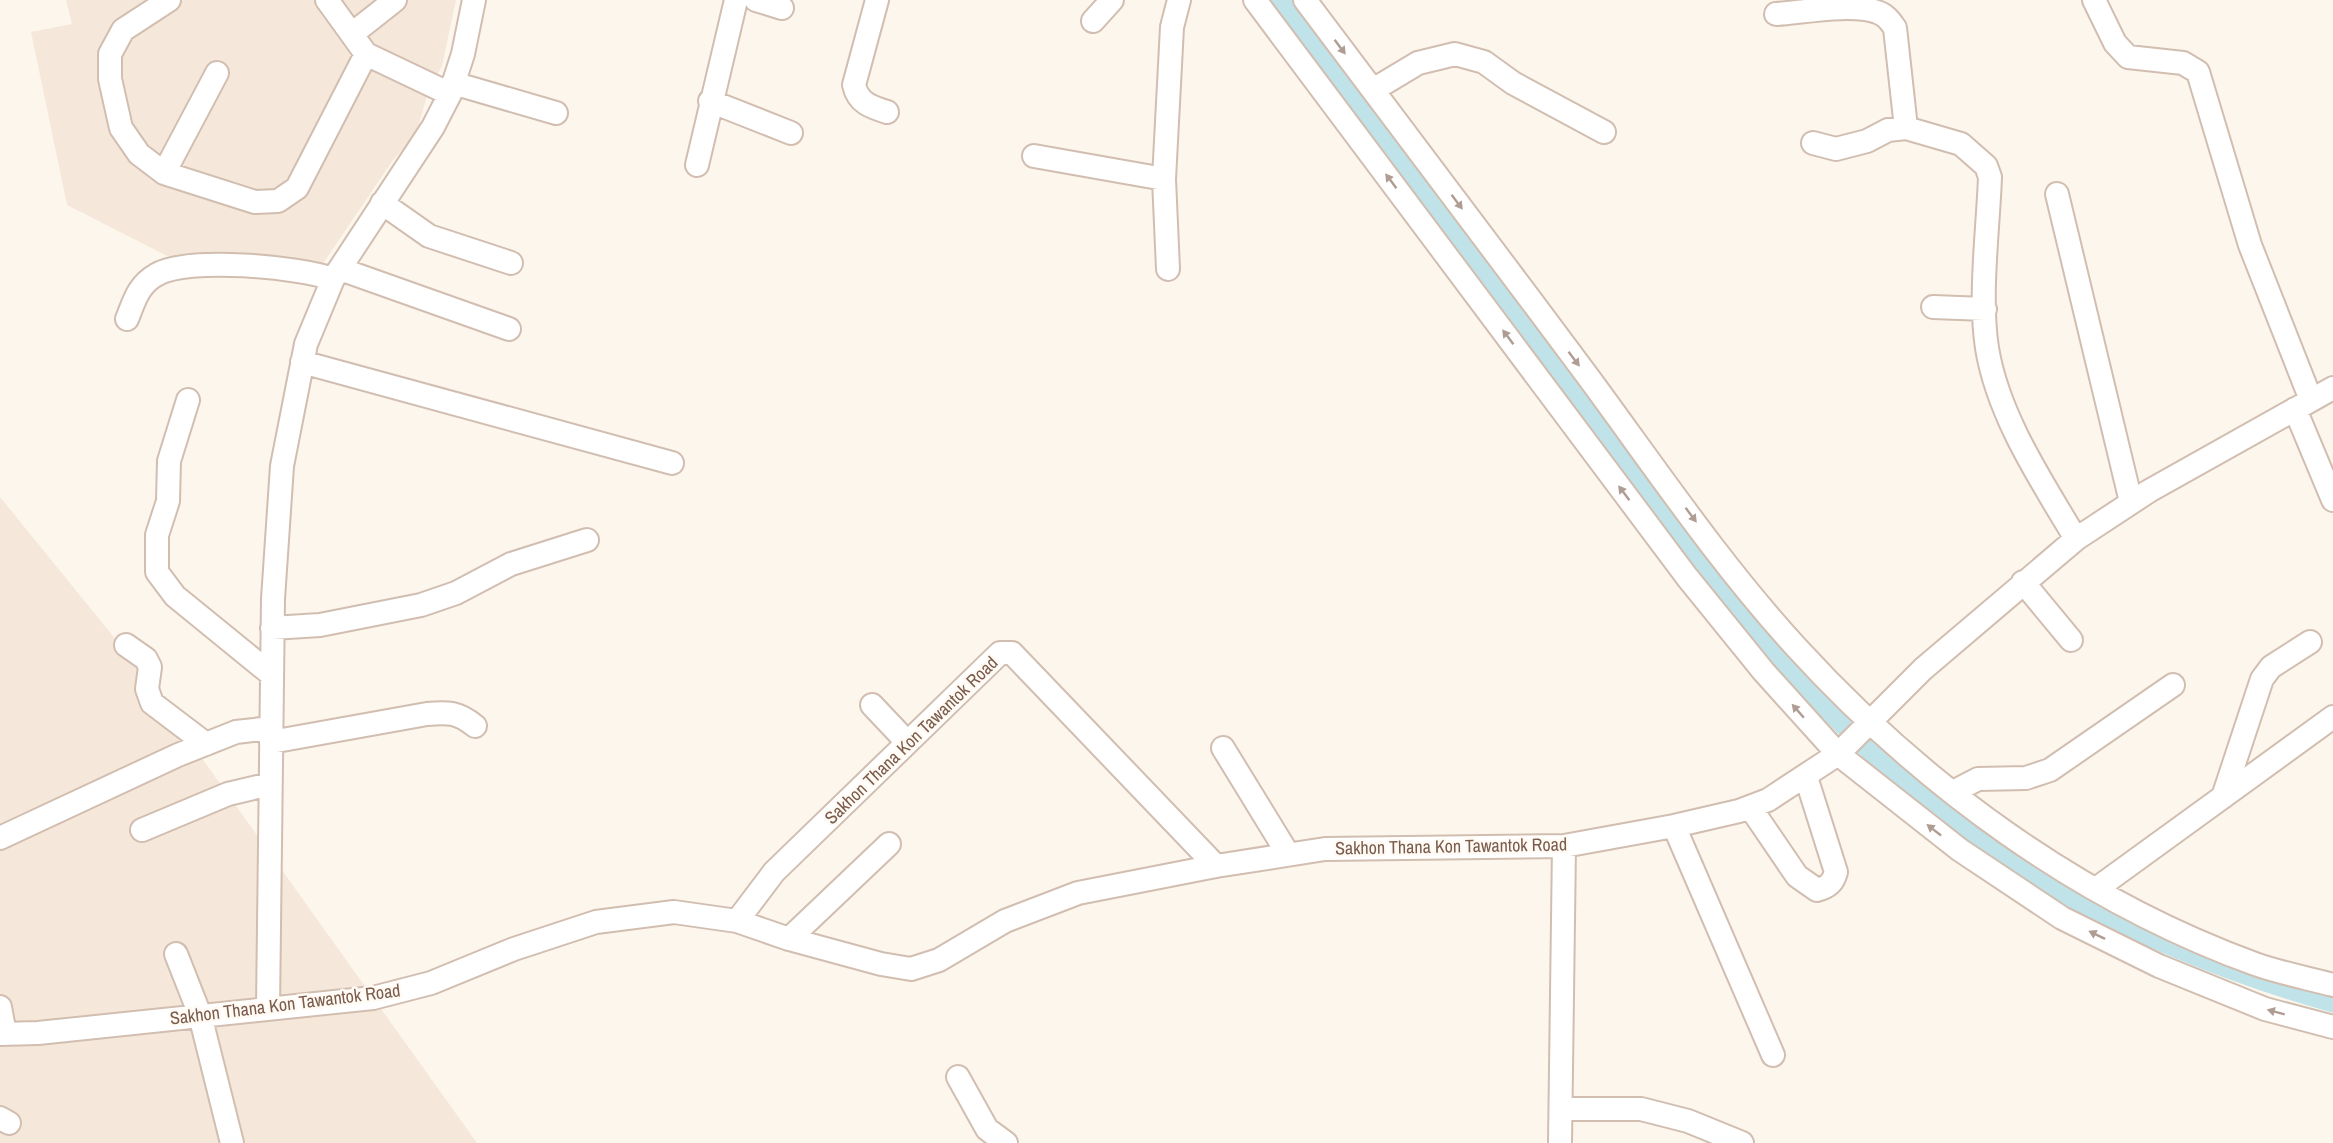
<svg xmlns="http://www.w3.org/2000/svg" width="2333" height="1143" font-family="'Archivo Narrow',sans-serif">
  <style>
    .residential { fill: #f5e8da }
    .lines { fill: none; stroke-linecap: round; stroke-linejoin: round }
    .canal { stroke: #bfe3e8; stroke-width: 21 }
    .minor-casing { stroke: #d1beb0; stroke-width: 26 }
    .minor { stroke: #fff; stroke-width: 22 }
    .oneway { fill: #af9d94 }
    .labels { text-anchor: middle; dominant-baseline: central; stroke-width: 5; stroke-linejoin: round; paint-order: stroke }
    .street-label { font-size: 18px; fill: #7a5c4d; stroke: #fffaf3 }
  </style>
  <rect width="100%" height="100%" fill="#fdf6ec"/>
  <path class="residential" d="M 66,0 L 456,0 L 442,66 L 429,89 L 416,134 L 393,160 L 320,268 L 179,262 L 67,205 L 31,32 L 72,24 Z
    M 0,497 L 126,652 L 477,1143 L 0,1143 Z"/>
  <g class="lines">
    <path class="canal" d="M 1280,0 C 1377,129 1475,259 1572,389 C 1641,482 1708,580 1787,666 C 1870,757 1968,841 2077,900 C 2157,943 2245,977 2333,1002"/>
    <defs>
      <path id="minor" d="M 169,0 L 123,30 L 110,54 L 110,79 L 121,128 L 139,154 L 164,173 L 255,202 L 278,201 L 297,188 L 366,54
        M 327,0 L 366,54 L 450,94
        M 756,0 L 782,8
        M 877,0 L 854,85 C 858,103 871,107 887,112
        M 1255,0 L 1687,577 L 1764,672 L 1838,754 L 1960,850 L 2062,918 L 2159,966 L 2265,1009 L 2333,1027
        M 1305,0 C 1399,125 1493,249 1586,374 C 1654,466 1719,563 1796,647 C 1922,785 2079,900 2255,964 C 2280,973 2307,978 2333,985
        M 2094,0 L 2115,43 L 2128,57 L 2183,63 L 2198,72 L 2250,245 L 2311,400
        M 1776,14 C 1804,12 1852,3 1877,12 C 1886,15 1890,21 1895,28 L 1906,128
        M 1093,21 L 1112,0
        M 352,34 L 395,0
        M 453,83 L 556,113
        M 1373,90 L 1418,63 L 1455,54 L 1484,62 L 1513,83 L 1604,132
        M 710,101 L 791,133
        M 1813,143 L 1836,149 L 1867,141 L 1888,130 L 1906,128 L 1961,144 L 1986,166 L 1990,177 C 1988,230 1979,296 1987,348 C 1998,416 2041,480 2076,539
        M 1034,156 L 1164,179
        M 697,165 L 736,0
        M 164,173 L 217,73
        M 2057,194 L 2131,502
        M 382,203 L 429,236 L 511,263
        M 340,269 L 509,329
        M 1168,269 L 1164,179 L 1172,27 L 1179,0
        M 1933,307 L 1985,309
        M 127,319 C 134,302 138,285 156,275 C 188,256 298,267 333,279
        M 302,362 L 672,463
        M 188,400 L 169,461 L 168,501 L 157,535 L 157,572 L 175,596 L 272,675
        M 2295,409 L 2333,500
        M 2023,582 L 2071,640
        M 272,628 L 320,625 L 421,605 L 456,593 L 511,564 L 587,540
        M 126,645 L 146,659 L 150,667 L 147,689 L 152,703 L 206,744
        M 872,705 L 907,742
        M 271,742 L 427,714 C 448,712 458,712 475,726
        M 1223,748 L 1288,854
        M 1953,792 L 1978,779 L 2026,778 L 2050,770 L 2173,685
        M 2223,797 L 2262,679 L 2271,667 L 2310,642
        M 1750,807 L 1797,876 L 1817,890 C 1828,887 1833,883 1836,872 L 1806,777
        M 1674,826 L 1773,1055
        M 142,830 L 228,794 L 270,784
        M 0,838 L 178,755 L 236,732 L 271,728
        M 2096,889 L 2333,717
        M 737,921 L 774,872 L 1000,653 L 1012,653 L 1216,866
        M 789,939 L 889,844
        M 176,954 L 200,1015 L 232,1143
        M 0,1007 L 5,1034
        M 268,1008 L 273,599 L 282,466 L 306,344 L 333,279 L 433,127 L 450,94 L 463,54 L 474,0
        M 0,1034 L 38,1033 L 373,998 L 431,983 L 514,949 L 596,922 L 674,912 L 737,921 L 789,939 L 881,964 L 911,969 L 939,960 L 1005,921 L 1078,893 L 1216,866 L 1325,849 L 1564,846 L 1674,826 L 1739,811 L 1768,800 L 1838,754 L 1923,669 L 2076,539 L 2149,491 L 2333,388
        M 958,1077 L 987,1129 L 1006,1143
        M 1562,1109 L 1641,1109 L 1688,1121 L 1742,1143
        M 0,1118 L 9,1123
        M 1560,1143 L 1564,846"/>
    </defs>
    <use href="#minor" class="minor-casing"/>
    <use href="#minor" class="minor"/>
  </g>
  <defs><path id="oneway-solid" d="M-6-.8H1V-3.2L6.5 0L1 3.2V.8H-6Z" transform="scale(1.5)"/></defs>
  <g class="oneway">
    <use href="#oneway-solid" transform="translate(1340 47) rotate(53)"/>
    <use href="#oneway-solid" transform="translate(1391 181) rotate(-127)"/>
    <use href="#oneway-solid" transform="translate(1457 202) rotate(53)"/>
    <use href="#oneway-solid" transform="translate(1508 337) rotate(-127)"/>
    <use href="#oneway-solid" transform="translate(1574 359) rotate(53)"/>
    <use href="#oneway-solid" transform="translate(1624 493) rotate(-127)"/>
    <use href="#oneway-solid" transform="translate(1691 515) rotate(53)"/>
    <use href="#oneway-solid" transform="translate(1798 711) rotate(-131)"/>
    <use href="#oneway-solid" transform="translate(1934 830) rotate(-142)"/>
    <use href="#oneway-solid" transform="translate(2097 935) rotate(-154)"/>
    <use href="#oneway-solid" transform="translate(2276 1012) rotate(-165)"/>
  </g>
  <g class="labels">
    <g class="street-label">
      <text transform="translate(911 740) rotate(-44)">Sakhon Thana Kon Tawantok Road</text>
      <text transform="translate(1451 846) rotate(-1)">Sakhon Thana Kon Tawantok Road</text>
      <text transform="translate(285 1004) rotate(-7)">Sakhon Thana Kon Tawantok Road</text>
    </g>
  </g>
</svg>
